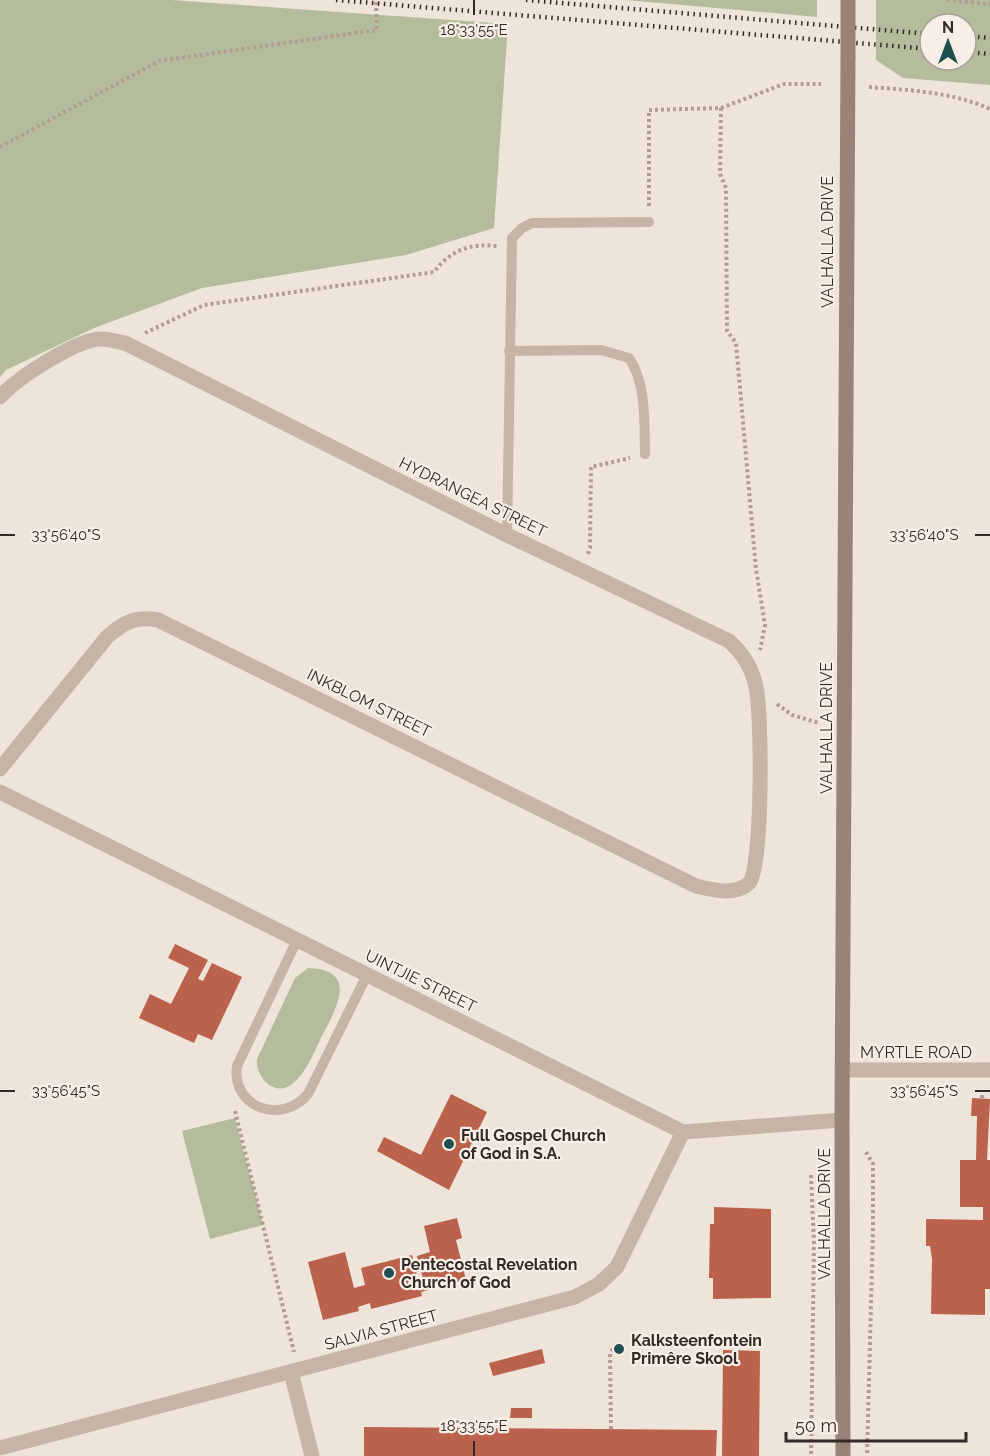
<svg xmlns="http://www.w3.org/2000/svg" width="990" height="1456" font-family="Raleway,sans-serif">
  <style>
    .green { fill: #b3bc9b; fill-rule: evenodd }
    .building { fill: #bb624c }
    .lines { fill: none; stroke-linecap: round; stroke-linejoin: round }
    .path { stroke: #b19e92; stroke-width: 4; stroke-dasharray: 3 3; stroke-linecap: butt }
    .service { stroke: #c6b4a7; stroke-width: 10 }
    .minor { stroke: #c6b4a7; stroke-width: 15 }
    .tertiary { stroke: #c6b4a7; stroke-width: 15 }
    .secondary { stroke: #998379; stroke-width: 15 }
    .rail { stroke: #332a27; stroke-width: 4.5; stroke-dasharray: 1.5 4.5; stroke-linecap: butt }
    .secondary-bridge { stroke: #998379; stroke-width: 15 }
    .ticks { fill: none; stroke: #332a27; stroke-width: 2 }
    .poi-dot { fill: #204f50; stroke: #f7eee6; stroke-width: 2 }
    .labels { text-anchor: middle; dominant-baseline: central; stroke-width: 4.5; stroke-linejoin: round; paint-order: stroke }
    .street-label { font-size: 16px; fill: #332a27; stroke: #f7eee6 }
    .poi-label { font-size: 16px; font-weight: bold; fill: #332a27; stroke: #f7eee6; text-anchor: start }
    .ticks-label { font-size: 15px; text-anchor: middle; fill: #332a27; stroke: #f7eee6; stroke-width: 4.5; stroke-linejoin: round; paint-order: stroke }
  </style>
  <rect width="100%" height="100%" fill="#efe4da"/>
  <path class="green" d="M 0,0 L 171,0 L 508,24 L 494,228 L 406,255 L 202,288 L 94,328 L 6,370 L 0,377 Z
    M 626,0 L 817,0 L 817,17 Z
    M 876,0 L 990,0 L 990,85 L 903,78 L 876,60 ZM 930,24 L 966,24 L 966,60 L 930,60 Z
    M 308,968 C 361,970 335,1010 321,1038 C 313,1054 306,1073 292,1084 C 274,1098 255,1076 257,1059 L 295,978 Z
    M 235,1118 L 263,1225 L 210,1239 L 182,1131 Z"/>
  <path class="building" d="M 175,944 L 208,960 L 198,979 L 203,981 L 212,963 L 242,977 L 212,1040 L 198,1034 L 194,1043 L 139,1018 L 150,994 L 171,1004 L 189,968 L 168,958 Z
    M 451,1094 L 487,1112 L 449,1190 L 377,1151 L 384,1137 L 421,1155 Z
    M 972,1098 L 990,1099 L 987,1160 L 990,1160 L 990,1289 L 985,1289 L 985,1315 L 931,1314 L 932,1259 L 930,1246 L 926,1246 L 926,1219 L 983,1220 L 983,1207 L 960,1207 L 960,1160 L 976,1160 L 977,1116 L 971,1116 Z
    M 714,1207 L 771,1209 L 771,1298 L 713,1299 L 713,1278 L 709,1278 L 710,1224 L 714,1224 Z
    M 457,1218 L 462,1238 L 456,1240 L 466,1280 L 421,1292 L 422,1296 L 371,1309 L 370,1303 L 358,1307 L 359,1311 L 323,1320 L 308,1262 L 345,1252 L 354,1288 L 365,1285 L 361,1268 L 412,1255 L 418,1280 L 423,1279 L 417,1256 L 430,1252 L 424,1226 Z
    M 542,1349 L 545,1363 L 493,1376 L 489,1363 Z
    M 723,1350 L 760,1351 L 759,1456 L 722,1456 Z
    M 511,1408 L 532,1408 L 532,1418 L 510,1418 Z
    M 364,1427 L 717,1430 L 716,1456 L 364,1456 Z"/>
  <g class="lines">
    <path class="path" d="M 947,0 L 990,4
      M 869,87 C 910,90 952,92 990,109
      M 721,108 L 720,174 L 726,188 L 727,331 L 736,343 L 756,569 L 765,625 L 760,650
      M 0,147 L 159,61 L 377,30 L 376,0
      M 649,206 L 649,110 L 721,108 L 784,84 L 821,84
      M 145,333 L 204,305 L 434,272 C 451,250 470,243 497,246
      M 588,554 L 590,548 L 591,467 L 630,458
      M 777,704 L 792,715 L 819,723
      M 982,1098 L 982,1095
      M 235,1111 L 294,1352
      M 866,1152 L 873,1164 L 873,1228 L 867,1456
      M 811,1175 L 814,1243 L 811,1456
      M 611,1429 L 610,1353 L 615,1346"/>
    <path class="service" d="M 509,351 L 601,350 L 629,358 C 647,385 644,422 645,454
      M 507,535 L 512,238 L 522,228 L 532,223 L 649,222
      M 297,940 L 237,1066 C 231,1107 281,1126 308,1094 L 367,975"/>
    <path class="minor" d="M 0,397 C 17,378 77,339 101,339 C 109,339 117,342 125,343 L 507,535 L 729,641 C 744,654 752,668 756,687 C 762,712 763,868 749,883 C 736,896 712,890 696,886 L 158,620 C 136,616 124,622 107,637 L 0,769
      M 0,792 L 683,1132 L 842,1120
      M 291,1372 L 312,1456
      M 0,1448 L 575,1297 L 599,1284 L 617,1267 L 683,1132"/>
    <path class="tertiary" d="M 842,1070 L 990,1070"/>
    <path class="secondary" d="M 843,1456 L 842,1120 L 848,56"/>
    <path class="rail" d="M 336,0 L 930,49
      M 526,0 L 930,34
      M 966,36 L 990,38
      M 966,52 L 990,54"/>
    <path class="secondary-bridge" d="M 848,56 L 848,0"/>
  </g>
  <path class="ticks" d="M 474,0 L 474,15M 0,535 L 15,535M 975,535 L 990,535M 0,1091 L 15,1091M 975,1091 L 990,1091M 474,1441 L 474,1456"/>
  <g class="poi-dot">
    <circle cx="449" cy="1144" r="6"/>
    <circle cx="389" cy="1273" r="6"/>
    <circle cx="619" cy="1349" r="6"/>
  </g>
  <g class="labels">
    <g class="street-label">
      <text transform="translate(827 242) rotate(-90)">VALHALLA DRIVE</text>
      <text transform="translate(473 497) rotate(26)">HYDRANGEA STREET</text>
      <text transform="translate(369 703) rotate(26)">INKBLOM STREET</text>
      <text transform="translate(826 728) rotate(-90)">VALHALLA DRIVE</text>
      <text transform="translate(421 981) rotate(26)">UINTJIE STREET</text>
      <text x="916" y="1052">MYRTLE ROAD</text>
      <text transform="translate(824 1214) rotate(-90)">VALHALLA DRIVE</text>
      <text transform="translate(381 1330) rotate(-15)">SALVIA STREET</text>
    </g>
    <g class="poi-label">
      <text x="461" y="1135">Full Gospel Church<tspan x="461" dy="18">of God in S.A.</tspan></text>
      <text x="401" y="1264">Pentecostal Revelation<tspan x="401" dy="18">Church of God</tspan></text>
      <text x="631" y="1340">Kalksteenfontein<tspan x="631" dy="18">Primêre Skool</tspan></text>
    </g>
  </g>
  <g class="ticks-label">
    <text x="474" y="35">18°33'55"E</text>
    <text x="66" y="540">33°56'40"S</text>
    <text x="924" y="540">33°56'40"S</text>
    <text x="66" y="1096">33°56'45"S</text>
    <text x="924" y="1096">33°56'45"S</text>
    <text x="474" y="1431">18°33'55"E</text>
  </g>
  <g transform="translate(948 42)"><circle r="28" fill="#f7eee6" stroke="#a9a09a" stroke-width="1.5"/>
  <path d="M0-4.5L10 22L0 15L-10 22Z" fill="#204f50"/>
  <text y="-9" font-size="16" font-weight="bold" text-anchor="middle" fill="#332a27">N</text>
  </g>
  <path d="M786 1432v9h180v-9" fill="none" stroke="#332a27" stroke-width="3"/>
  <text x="795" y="1432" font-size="18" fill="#332a27" stroke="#f7eee6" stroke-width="4.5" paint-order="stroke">50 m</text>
</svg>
